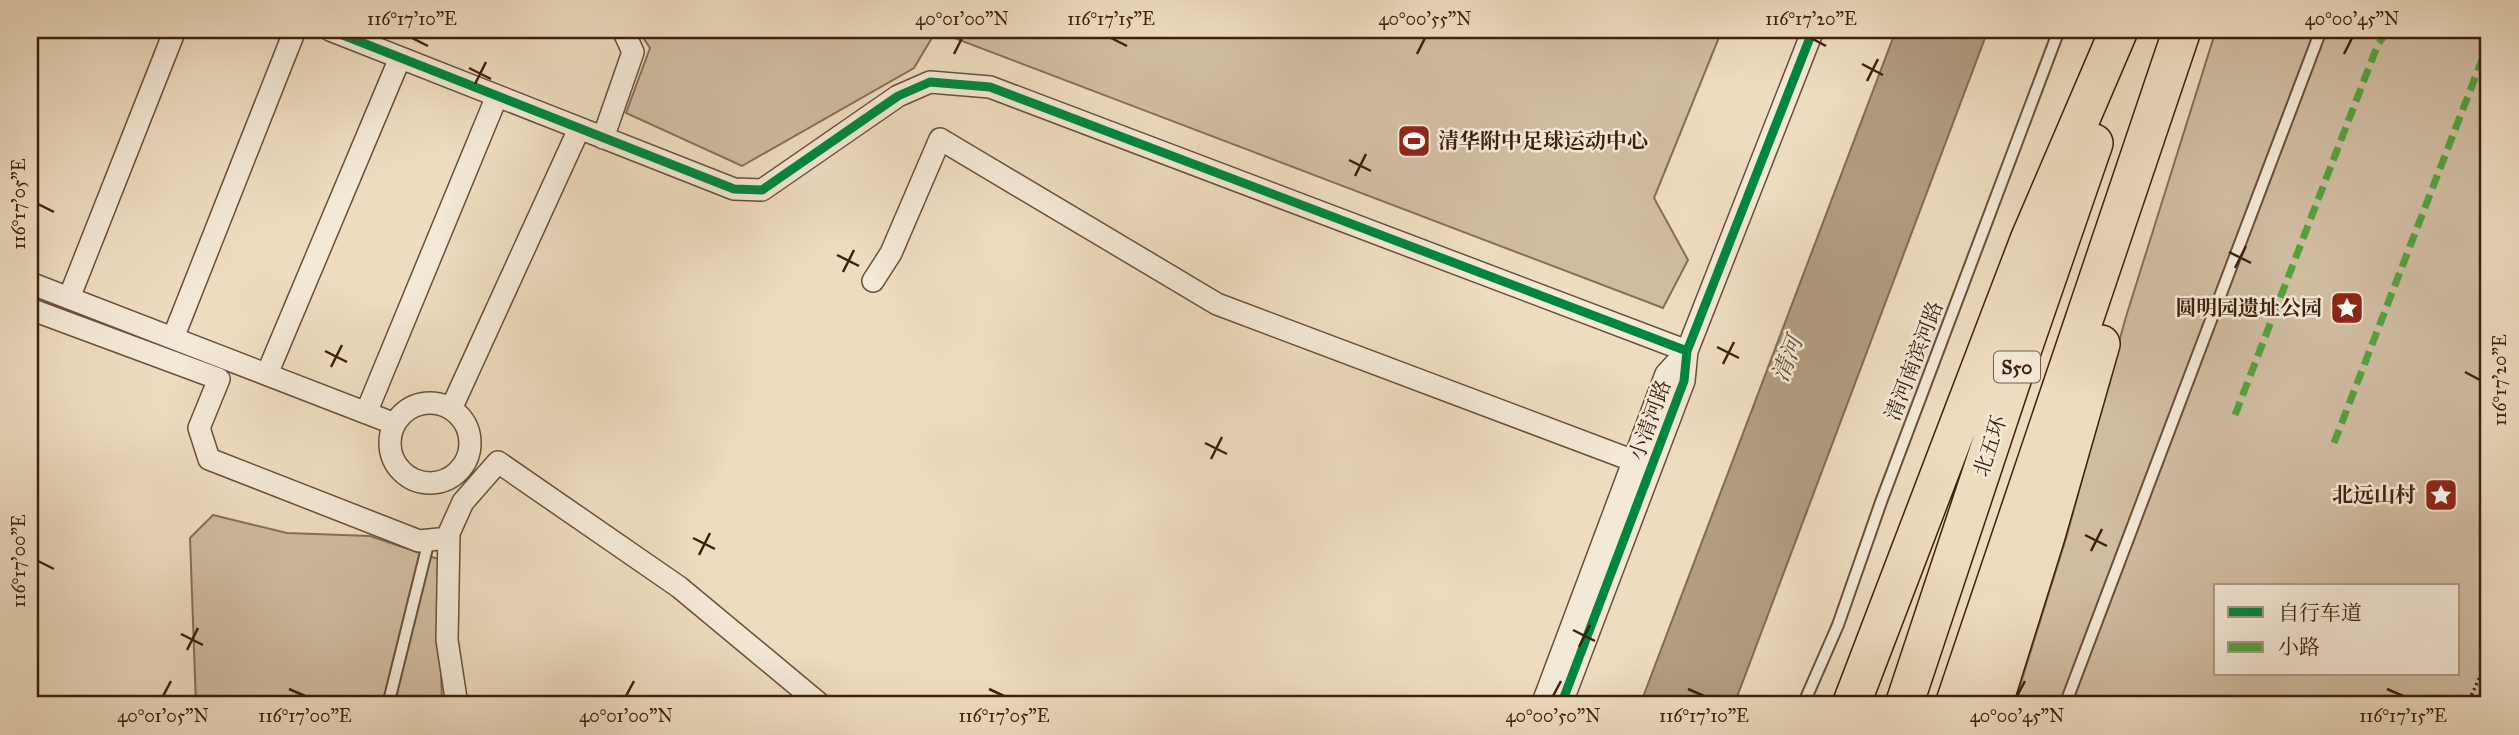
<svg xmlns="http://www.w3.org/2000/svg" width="2519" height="735" font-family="'IM FELL Great Primer','Noto Serif SC',serif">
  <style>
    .green { fill: #d0bca1; stroke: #876e56; stroke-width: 2; fill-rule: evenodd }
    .water { fill: #b29c82; stroke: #846b52; stroke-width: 2 }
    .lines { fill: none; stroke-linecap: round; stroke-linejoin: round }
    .service-casing { stroke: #6a5038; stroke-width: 14 }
    .minor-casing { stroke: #6a5038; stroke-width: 24 }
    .motorway-casing { stroke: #3e210b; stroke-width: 40 }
    .path { stroke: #3e210b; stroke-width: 3.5; stroke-dasharray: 2 3.5; stroke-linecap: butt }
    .service { stroke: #f4e8d6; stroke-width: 10 }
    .minor { stroke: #f4e8d6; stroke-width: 21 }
    .motorway { stroke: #eedcc0; stroke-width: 37 }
    .quiet { stroke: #54a23e; stroke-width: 7; stroke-dasharray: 14 7; stroke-linecap: butt }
    .cycleway-casing { stroke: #f4e8d6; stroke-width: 13 }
    .cycleway { stroke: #00873e; stroke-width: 9 }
    .ticks { fill: none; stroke: #3e210b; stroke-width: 2.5 }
    .labels { text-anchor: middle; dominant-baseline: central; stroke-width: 5; stroke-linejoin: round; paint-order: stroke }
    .shield { fill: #f4e8d6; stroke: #755d48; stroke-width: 2 }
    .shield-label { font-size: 19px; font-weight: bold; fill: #3e210b }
    .poi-label { font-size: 21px; font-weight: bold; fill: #3e210b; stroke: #f4e8d6; text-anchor: end }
    .street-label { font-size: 21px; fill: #3e210b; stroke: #f4e8d6 }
    .water-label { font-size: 23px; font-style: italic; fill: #674c35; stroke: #f4e8d6 }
    .neatline { fill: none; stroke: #3e210b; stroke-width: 2.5 }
    .ticks-label { font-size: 18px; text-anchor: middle; fill: #3e210b }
  </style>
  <rect width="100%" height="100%" fill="#eedcc0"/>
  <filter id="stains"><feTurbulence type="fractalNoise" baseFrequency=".00286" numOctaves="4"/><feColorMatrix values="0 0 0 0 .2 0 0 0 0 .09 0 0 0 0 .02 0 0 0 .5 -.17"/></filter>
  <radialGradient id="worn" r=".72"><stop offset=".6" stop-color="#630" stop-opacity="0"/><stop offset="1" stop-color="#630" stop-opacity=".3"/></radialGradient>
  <path class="green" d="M 638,30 L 1722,30 L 1654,198 L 1688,260 L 1663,308 L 936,31 L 914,68 L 742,166 L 626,113 L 650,48 Z
    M 2216,30 L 2489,30 L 2489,705 L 2014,705 L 2067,535 L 2125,320 ZM 2216,586 L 2458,586 L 2458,674 L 2216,674 Z
    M 213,515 L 287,533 L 370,536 L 438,559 L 442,705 L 196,705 L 190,538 Z"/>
  <path class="water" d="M 1896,30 L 1988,30 L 1734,705 L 1640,705 Z"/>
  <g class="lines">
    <defs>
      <path id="service" d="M 388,705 L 429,540
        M 1803,705 L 1838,625 L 1881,502 L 2059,30
        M 2065,705 L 2321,30"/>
      <path id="minor" d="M 330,30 L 734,189 L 762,190 L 898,96 L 930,82 L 990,87 L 1687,351
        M 603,138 L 633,52 L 623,30
        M 873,281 L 891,253 L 940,139 L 1217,304 L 1634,461
        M 30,283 L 395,424
        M 69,298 L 175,30
        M 30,309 L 219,379 L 199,428 L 209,459 L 419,541 L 449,538
        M 173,338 L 295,30
        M 267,374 L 400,58
        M390 443a40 40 0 1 1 80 0a40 40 0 1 1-80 0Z
        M 451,409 L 579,129
        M 366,413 L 497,96
        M 457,705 L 447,640 L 449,533 L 463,502 L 498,462 L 679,587 L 821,705
        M 1542,705 L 1666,374 L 1687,351
        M 1561,705 L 1684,381 L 1687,351 L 1813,30"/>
      <path id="motorway" d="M 1851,705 L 2029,240 L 2119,30
        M 1904,705 L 2011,383 L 2094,143
        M 1954,705 L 2182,30
        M 1993,705 L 2046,536 L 2101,344"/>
    </defs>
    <use href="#service" class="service-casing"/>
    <use href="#minor" class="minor-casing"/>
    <use href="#motorway" class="motorway-casing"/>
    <path class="path" d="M 2467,705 L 2489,657"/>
    <use href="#service" class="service"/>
    <use href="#minor" class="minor"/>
    <use href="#motorway" class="motorway"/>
    <path class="quiet" d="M 2235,415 L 2378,44 L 2389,30
      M 2334,443 L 2485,52 L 2489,50"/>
    <defs>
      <path id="cycleway" d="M 330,30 L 734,189 L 762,190 L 898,96 L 930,82 L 990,87 L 1687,351
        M 1561,705 L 1684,381 L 1687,351 L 1813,30"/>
    </defs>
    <use href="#cycleway" class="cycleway-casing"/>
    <use href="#cycleway" class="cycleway"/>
  </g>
  <path class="ticks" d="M 412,38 L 428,46M 1111,38 L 1127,46M 1811,38 L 1826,46M 954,54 L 962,38M 1417,54 L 1425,38M 2344,54 L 2352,38M 1862,64 L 1883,75M 469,68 L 491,79M 1867,81 L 1878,59M 475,84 L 486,62M 1349,160 L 1371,171M 1355,176 L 1366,154M 38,204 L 54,212M 2229,252 L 2251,263M 837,255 L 859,266M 2235,268 L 2246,246M 843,272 L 854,250M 1717,347 L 1739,358M 325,351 L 347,362M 1723,364 L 1734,342M 331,367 L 342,345M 2465,372 L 2480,380M 1205,443 L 1227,454M 1211,459 L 1222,437M 2085,535 L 2107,546M 693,538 L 715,549M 2091,551 L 2102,529M 699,555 L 710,533M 38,561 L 54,569M 1573,630 L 1595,641M 181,634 L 203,645M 1579,647 L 1590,625M 187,650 L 198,628M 289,689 L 305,696M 989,689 L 1004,696M 1688,689 L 1704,696M 2387,689 L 2403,696M 163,696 L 171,681M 626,696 L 634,681M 1553,696 L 1561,681M 2017,696 L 2025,681"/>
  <defs>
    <symbol id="stadium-square" viewBox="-11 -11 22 22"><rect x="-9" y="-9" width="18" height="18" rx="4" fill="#8f2418" stroke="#f4e8d6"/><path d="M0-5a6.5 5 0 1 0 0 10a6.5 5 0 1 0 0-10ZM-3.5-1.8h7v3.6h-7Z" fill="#fff"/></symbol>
    <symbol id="sight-square" viewBox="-11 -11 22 22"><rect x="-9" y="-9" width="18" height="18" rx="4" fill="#8f2418" stroke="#f4e8d6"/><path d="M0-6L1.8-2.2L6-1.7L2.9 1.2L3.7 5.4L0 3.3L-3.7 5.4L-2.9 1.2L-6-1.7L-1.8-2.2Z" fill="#fff"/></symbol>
  </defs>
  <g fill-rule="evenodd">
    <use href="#stadium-square" x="1395" y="122" width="38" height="38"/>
    <use href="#sight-square" x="2328" y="289" width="38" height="38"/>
    <use href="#sight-square" x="2422" y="476" width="38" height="38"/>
  </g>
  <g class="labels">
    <rect class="shield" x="1994" y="351.5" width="46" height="31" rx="5"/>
    <g class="shield-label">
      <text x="2017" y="367">S50</text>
    </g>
    <g class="poi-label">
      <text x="1438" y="141" text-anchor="start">清华附中足球运动中心</text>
      <text x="2322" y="308">圆明园遗址公园</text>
      <text x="2416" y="495">北远山村</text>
    </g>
    <g class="street-label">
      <text transform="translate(1914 361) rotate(-69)">清河南滨河路</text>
      <text transform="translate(1650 420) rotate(-70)">小清河路</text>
      <text transform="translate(1990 446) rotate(-72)">北五环</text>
    </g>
    <g class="water-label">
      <text transform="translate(1787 359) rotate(-69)">清河</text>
    </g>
  </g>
  <rect width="2519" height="735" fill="none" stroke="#eedcc0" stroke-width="77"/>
  <rect x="2214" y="584" width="245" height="91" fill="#f4e8d6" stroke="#ab9885" stroke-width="2"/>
  <rect x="2228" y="607" width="35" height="10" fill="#00873e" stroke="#ab9885" stroke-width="2"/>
  <text x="2278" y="620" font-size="21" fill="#3e210b">自行车道</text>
  <rect x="2228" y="642" width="35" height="10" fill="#54a23e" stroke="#ab9885" stroke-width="2"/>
  <text x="2278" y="654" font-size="21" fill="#3e210b">小路</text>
  <rect x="38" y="38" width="2442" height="658" class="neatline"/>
  <g class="ticks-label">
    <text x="412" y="25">116°17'10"E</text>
    <text x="962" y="25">40°01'00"N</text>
    <text x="1111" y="25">116°17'15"E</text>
    <text x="1425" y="25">40°00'55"N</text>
    <text x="1811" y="25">116°17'20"E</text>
    <text x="2352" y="25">40°00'45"N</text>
    <text transform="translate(19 204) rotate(-90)" y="6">116°17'05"E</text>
    <text transform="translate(2500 380) rotate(-90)" y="6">116°17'20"E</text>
    <text transform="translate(19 561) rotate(-90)" y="6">116°17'00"E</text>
    <text x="163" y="722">40°01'05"N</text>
    <text x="305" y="722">116°17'00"E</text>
    <text x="626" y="722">40°01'00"N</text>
    <text x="1004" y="722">116°17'05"E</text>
    <text x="1553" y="722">40°00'50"N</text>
    <text x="1704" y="722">116°17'10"E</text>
    <text x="2017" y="722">40°00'45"N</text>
    <text x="2403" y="722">116°17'15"E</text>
  </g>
  <rect width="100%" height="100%" filter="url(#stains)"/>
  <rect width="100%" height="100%" fill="url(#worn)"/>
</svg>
